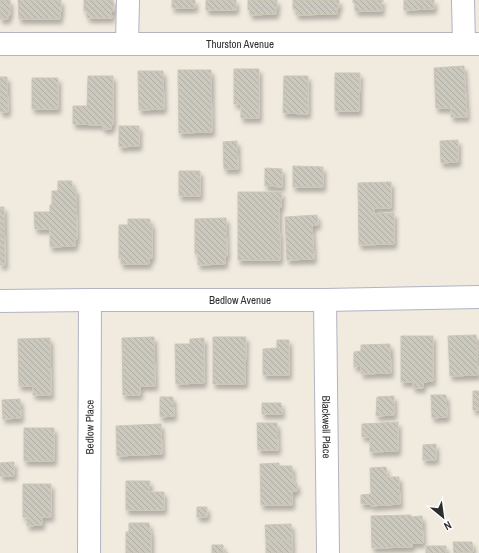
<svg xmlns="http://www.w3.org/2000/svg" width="479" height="553" font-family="'Archivo Narrow',sans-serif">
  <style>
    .building { fill: url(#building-back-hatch); stroke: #ccc7b8; filter: url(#shadow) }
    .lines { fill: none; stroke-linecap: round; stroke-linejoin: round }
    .street-casing { stroke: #b3b3c2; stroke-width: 24 }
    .secondary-casing { stroke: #b3b3c2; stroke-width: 24 }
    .street { stroke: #fff; stroke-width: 22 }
    .secondary { stroke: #fff; stroke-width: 22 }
    .labels { text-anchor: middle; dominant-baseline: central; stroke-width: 3; stroke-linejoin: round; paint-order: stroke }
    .street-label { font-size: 11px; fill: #2d2d2d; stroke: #fff }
  </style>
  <defs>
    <pattern id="building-back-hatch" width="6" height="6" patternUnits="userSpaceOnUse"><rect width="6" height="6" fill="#cbc8bd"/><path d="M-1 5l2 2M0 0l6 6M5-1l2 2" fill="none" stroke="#afaca3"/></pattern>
    <filter id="shadow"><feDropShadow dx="2.5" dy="4.5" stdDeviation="2" flood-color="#0004"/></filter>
  </defs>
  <rect width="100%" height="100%" fill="#f0eadf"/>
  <path class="building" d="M 0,0 L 10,0 L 10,15 L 8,14 L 8,19 L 0,19 Z
    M 18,0 L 61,0 L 61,12 L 60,13 L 60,19 L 19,19 Z
    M 84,0 L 113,0 L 114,11 L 111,11 L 112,18 L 87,18 L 87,11 L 84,11 Z
    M 172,0 L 195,0 L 195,8 L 172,8 Z
    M 206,0 L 236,0 L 236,10 L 206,10 Z
    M 248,0 L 277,0 L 277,9 L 276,9 L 276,14 L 250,15 L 250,9 L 248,10 Z
    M 293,0 L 339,0 L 339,8 L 337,8 L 337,14 L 296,15 L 296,9 L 293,9 Z
    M 353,0 L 383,0 L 383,2 L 381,2 L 382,11 L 355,11 L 355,3 L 353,3 Z
    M 404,0 L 434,0 L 434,9 L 404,10 Z
    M 464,66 L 467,117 L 451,117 L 451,108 L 436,108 L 434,68 Z
    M 234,69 L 259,69 L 259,118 L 241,118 L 241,104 L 234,104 Z
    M 178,70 L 211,70 L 212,132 L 179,133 Z
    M 138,71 L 163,71 L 164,109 L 139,110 Z
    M 335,73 L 360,73 L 359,111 L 335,111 Z
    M 88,76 L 113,76 L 113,125 L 111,125 L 111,129 L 103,129 L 103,125 L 73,124 L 73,106 L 87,106 Z
    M 284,76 L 308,76 L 308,114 L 283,113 Z
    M 0,77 L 7,77 L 8,112 L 0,112 Z
    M 32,78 L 58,78 L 58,109 L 32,109 Z
    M 119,126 L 139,126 L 139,146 L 119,147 Z
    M 458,140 L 458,162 L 441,163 L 440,141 Z
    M 237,141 L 238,169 L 224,169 L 223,142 Z
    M 293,166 L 323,167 L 323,187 L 293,187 Z
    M 265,168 L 282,169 L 282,187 L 265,186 Z
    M 179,171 L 200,171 L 200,196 L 179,196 Z
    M 58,181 L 72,181 L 72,189 L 76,189 L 77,239 L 75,239 L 75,246 L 50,247 L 50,229 L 35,229 L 34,212 L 50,212 L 50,205 L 52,205 L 52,191 L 58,191 Z
    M 391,182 L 391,208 L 374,208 L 374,214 L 394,213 L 394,244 L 359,245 L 358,183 Z
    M 238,192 L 282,192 L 281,207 L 279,207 L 279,233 L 280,233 L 280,260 L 238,260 Z
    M 0,207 L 4,207 L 5,265 L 0,265 Z
    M 317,215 L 318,225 L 312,225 L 314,259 L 287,260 L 285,217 Z
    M 226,218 L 227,256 L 225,256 L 225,264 L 198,265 L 198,254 L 195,254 L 195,219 Z
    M 128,219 L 150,219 L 150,224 L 152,224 L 152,258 L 149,258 L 149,264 L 121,264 L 121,258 L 119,258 L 119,225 L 128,225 Z
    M 476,335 L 478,375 L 450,376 L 448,336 Z
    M 401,336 L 433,336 L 433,381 L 423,382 L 423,388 L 413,388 L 413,382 L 401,382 Z
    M 154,337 L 155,386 L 140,386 L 140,395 L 123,395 L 122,338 Z
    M 213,337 L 246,337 L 245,384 L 213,384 Z
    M 50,338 L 51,395 L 33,395 L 33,386 L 19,386 L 18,339 Z
    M 204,338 L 204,383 L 176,384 L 175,344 L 190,344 L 190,339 Z
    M 277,340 L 289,340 L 289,375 L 263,375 L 263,349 L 277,348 Z
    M 390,344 L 391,373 L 361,374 L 361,366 L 354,367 L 354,352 L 361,351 L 361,345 Z
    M 473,391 L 479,391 L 479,410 L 473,410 Z
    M 431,395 L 446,395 L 447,417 L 432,418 Z
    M 394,396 L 394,415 L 376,416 L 377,397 Z
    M 160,397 L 173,397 L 174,416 L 160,417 Z
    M 20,399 L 21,418 L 3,419 L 2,400 Z
    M 262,403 L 281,403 L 282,414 L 262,414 Z
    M 398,422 L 398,451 L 370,452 L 370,437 L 362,437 L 362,424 Z
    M 257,423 L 277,423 L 278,450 L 258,450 Z
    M 161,424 L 162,454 L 117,456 L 116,426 Z
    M 24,428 L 54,428 L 54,461 L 24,461 Z
    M 436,444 L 436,460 L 423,460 L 423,445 Z
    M 14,462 L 14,476 L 0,476 L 0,463 Z
    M 279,463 L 279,466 L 292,466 L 293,483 L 297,483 L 297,491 L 292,491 L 292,505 L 261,505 L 260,464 Z
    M 386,467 L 387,477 L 399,477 L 400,504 L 371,506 L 371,504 L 361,504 L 361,495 L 371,494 L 370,468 Z
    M 126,481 L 150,481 L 149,492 L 164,492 L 164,510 L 126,510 Z
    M 23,484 L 51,484 L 51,517 L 42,517 L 42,525 L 27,526 L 27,517 L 23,517 Z
    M 197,507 L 207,507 L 207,517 L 197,517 Z
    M 411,515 L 411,517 L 422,516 L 423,543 L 412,543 L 412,547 L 372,548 L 371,516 Z
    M 129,523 L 149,523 L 150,531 L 151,531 L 151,553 L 126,553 L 126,532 L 129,532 Z
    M 291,524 L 292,540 L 266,540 L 265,525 Z
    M 266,540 L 292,540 L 292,553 L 266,553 Z
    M 453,542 L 472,542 L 473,552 L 454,553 Z
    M 212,545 L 223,545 L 223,553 L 228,553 L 212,553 Z
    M 426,546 L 446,546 L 446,553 L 426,553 Z"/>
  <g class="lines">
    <defs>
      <g id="street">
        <path d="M 463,0 L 464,44"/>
        <path d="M 127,43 L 128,0"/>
        <path id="s1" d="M 0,44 L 479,44"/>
        <path id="s2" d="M 325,300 L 328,553"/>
        <path id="s3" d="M 89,553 L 90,300"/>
      </g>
      <g id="secondary">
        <path id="s4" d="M 0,301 L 90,300 L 325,300 L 479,297"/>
      </g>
    </defs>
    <use href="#street" class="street-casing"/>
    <use href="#secondary" class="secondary-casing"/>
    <use href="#street" class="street"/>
    <use href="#secondary" class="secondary"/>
  </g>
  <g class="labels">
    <g class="street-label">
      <text stroke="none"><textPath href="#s1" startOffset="240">Thurston Avenue</textPath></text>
      <text stroke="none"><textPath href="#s4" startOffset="240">Bedlow Avenue</textPath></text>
      <text stroke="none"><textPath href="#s3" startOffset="126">Bedlow Place</textPath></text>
      <text stroke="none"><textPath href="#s2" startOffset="127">Blackwell Place</textPath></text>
    </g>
  </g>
  <g transform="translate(443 517) rotate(151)" stroke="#ffffff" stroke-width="3" paint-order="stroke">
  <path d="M0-3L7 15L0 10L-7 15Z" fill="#2d2d2d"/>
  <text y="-6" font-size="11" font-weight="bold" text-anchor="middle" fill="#2d2d2d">N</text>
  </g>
</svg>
